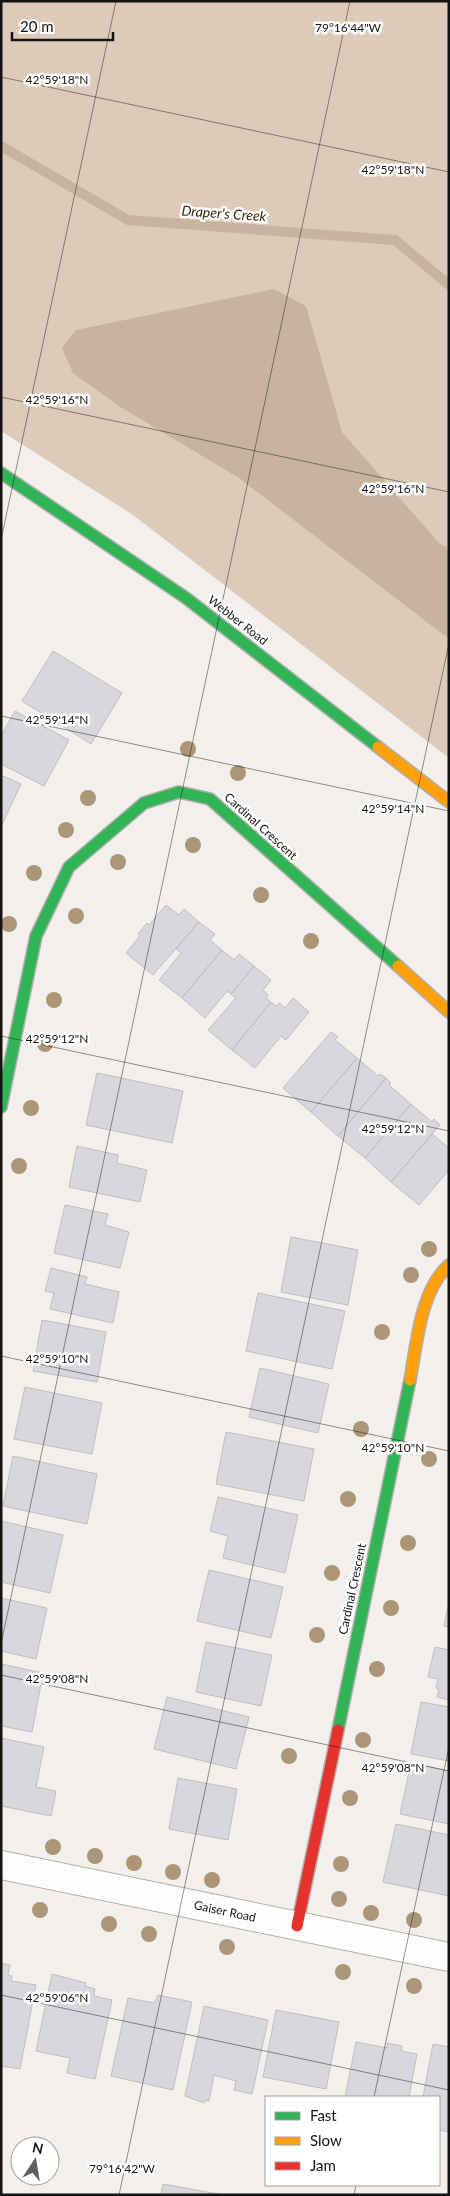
<svg xmlns="http://www.w3.org/2000/svg" width="450" height="2196" font-family="Lato,sans-serif">
  <style>
    .forest { fill: #dccbb9 }
    .water { fill: #c8b49e }
    .lines { fill: none; stroke-linecap: round; stroke-linejoin: round }
    .stream { stroke: #c8b49e; stroke-width: 10 }
    .building { fill: #d9d7dd; stroke: #bfbfbe }
    .street-casing { stroke: #b1afad; stroke-width: 30 }
    .fast-casing { stroke: #b1afad; stroke-width: 14 }
    .slow-casing { stroke: #b1afad; stroke-width: 14 }
    .jam-casing { stroke: #b1afad; stroke-width: 14 }
    .street { stroke: #fdfdfc; stroke-width: 28 }
    .fast { stroke: #30b455; stroke-width: 11 }
    .slow { stroke: #ff9f0a; stroke-width: 11 }
    .jam { stroke: #e5322d; stroke-width: 11 }
    .tree { fill: #ac9678 }
    .ticks { fill: none; stroke: #151312; stroke-width: 1; stroke-opacity: 0.45 }
    .labels { text-anchor: middle; dominant-baseline: central; stroke-width: 5; stroke-linejoin: round; paint-order: stroke }
    .street-label { font-size: 12px; fill: #151312; stroke: #fff }
    .water-label { font-size: 14px; font-style: italic; fill: #39250a; stroke: #fff }
    .ticks-label { font-size: 12px; text-anchor: middle; fill: #151312; stroke: #fff; stroke-width: 5; stroke-linejoin: round; paint-order: stroke }
  </style>
  <rect width="100%" height="100%" fill="#f2efec"/>
  <path class="forest" d="M 1,1 L 449,1 L 449,758 L 133,515 L 1,431 Z"/>
  <path class="water" d="M 274,289 L 306,306 L 342,432 L 439,543 L 449,548 L 449,639 L 239,478 L 122,408 L 73,373 L 62,348 L 76,330 Z"/>
  <g class="lines">
    <path class="stream" d="M 1,146 L 128,220 L 395,240 L 449,285"/>
  </g>
  <path class="building" d="M 53,651 L 122,693 L 91,744 L 22,701 Z
    M 15,711 L 69,740 L 44,786 L 1,764 L 1,736 Z
    M 1,775 L 21,784 L 1,827 Z
    M 166,905 L 179,915 L 184,909 L 199,922 L 153,975 L 126,953 L 140,936 L 138,934 L 147,923 L 149,925 Z
    M 199,922 L 215,934 L 210,940 L 222,950 L 182,998 L 159,980 L 181,953 L 176,949 Z
    M 222,950 L 234,960 L 239,954 L 254,966 L 231,994 L 227,991 L 205,1018 L 182,998 Z
    M 254,966 L 271,980 L 263,990 L 268,995 L 266,998 L 271,1002 L 232,1050 L 208,1030 L 236,998 L 231,994 Z
    M 293,998 L 309,1012 L 286,1040 L 281,1036 L 255,1068 L 232,1050 L 271,1002 L 276,1006 L 279,1003 L 285,1008 Z
    M 331,1032 L 338,1037 L 335,1040 L 357,1058 L 311,1112 L 283,1088 Z
    M 357,1058 L 378,1076 L 380,1074 L 386,1078 L 338,1136 L 311,1112 Z
    M 97,1073 L 183,1091 L 172,1143 L 86,1125 Z
    M 386,1078 L 391,1083 L 389,1085 L 411,1104 L 365,1158 L 338,1136 Z
    M 411,1104 L 432,1122 L 434,1119 L 440,1125 L 391,1182 L 365,1158 Z
    M 432,1134 L 449,1148 L 449,1170 L 419,1205 L 391,1182 Z
    M 77,1146 L 118,1155 L 117,1163 L 147,1170 L 140,1202 L 69,1187 Z
    M 65,1205 L 108,1214 L 105,1225 L 129,1232 L 120,1268 L 54,1253 Z
    M 291,1237 L 358,1250 L 348,1305 L 281,1292 Z
    M 51,1268 L 87,1277 L 85,1284 L 119,1292 L 113,1323 L 50,1309 L 54,1293 L 45,1291 Z
    M 258,1293 L 345,1311 L 332,1369 L 246,1351 Z
    M 42,1320 L 106,1332 L 97,1382 L 33,1371 Z
    M 260,1368 L 329,1384 L 318,1433 L 249,1417 Z
    M 25,1387 L 102,1403 L 92,1454 L 14,1439 Z
    M 226,1432 L 314,1449 L 304,1501 L 216,1484 Z
    M 13,1456 L 97,1474 L 87,1524 L 3,1506 Z
    M 218,1497 L 298,1515 L 285,1573 L 223,1558 L 228,1536 L 210,1531 Z
    M 1,1521 L 63,1535 L 50,1593 L 1,1582 Z
    M 209,1570 L 283,1587 L 271,1638 L 197,1621 Z
    M 1,1598 L 47,1608 L 36,1659 L 1,1651 Z
    M 449,1602 L 449,1627 L 444,1626 Z
    M 206,1642 L 272,1655 L 261,1706 L 196,1692 Z
    M 435,1647 L 449,1650 L 449,1700 L 437,1697 L 439,1689 L 436,1688 L 438,1679 L 428,1677 Z
    M 1,1664 L 43,1673 L 32,1732 L 1,1726 Z
    M 167,1697 L 249,1717 L 236,1769 L 154,1749 Z
    M 421,1702 L 449,1707 L 449,1761 L 411,1754 Z
    M 1,1738 L 44,1747 L 36,1787 L 56,1791 L 51,1816 L 1,1806 Z
    M 411,1763 L 449,1771 L 449,1824 L 400,1814 Z
    M 178,1778 L 237,1789 L 228,1840 L 169,1829 Z
    M 396,1824 L 449,1835 L 449,1896 L 383,1882 Z
    M 1,1963 L 10,1965 L 8,1975 L 12,1976 L 11,1981 L 36,1985 L 20,2069 L 1,2066 Z
    M 52,1974 L 86,1983 L 85,1986 L 95,1989 L 94,1996 L 112,2000 L 95,2079 L 67,2073 L 70,2058 L 36,2051 Z
    M 158,1995 L 192,2002 L 173,2090 L 111,2076 L 128,1998 L 154,2003 Z
    M 204,2006 L 268,2020 L 252,2094 L 234,2090 L 236,2081 L 214,2075 L 209,2101 L 205,2100 L 204,2103 L 185,2096 Z
    M 276,2010 L 339,2022 L 326,2089 L 263,2077 Z
    M 356,2042 L 387,2048 L 387,2043 L 402,2046 L 401,2051 L 417,2054 L 409,2097 L 345,2097 Z
    M 433,2044 L 449,2047 L 449,2132 L 439,2130 L 439,2097 L 423,2097 Z
    M 163,2184 L 224,2195 L 161,2195 Z"/>
  <g class="lines">
    <defs>
      <path id="street" d="M 1,1865 L 449,1957"/>
      <path id="fast" d="M 1,473 L 186,598 L 378,747
        M 1,1107 L 36,936 L 69,867 L 144,803 L 179,792 L 210,799 L 398,966
        M 338,1730 L 410,1380"/>
      <path id="slow" d="M 378,747 L 449,802
        M 398,966 L 449,1012
        M 410,1380 C 417,1343 420,1291 449,1265"/>
      <path id="jam" d="M 297,1926 L 338,1730"/>
    </defs>
    <use href="#street" class="street-casing"/>
    <use href="#fast" class="fast-casing"/>
    <use href="#slow" class="slow-casing"/>
    <use href="#jam" class="jam-casing"/>
    <use href="#street" class="street"/>
    <use href="#fast" class="fast"/>
    <use href="#slow" class="slow"/>
    <use href="#jam" class="jam"/>
  </g>
  <g class="tree">
    <circle cx="188" cy="749" r="8"/>
    <circle cx="238" cy="773" r="8"/>
    <circle cx="88" cy="798" r="8"/>
    <circle cx="66" cy="830" r="8"/>
    <circle cx="193" cy="845" r="8"/>
    <circle cx="118" cy="862" r="8"/>
    <circle cx="34" cy="873" r="8"/>
    <circle cx="261" cy="895" r="8"/>
    <circle cx="76" cy="916" r="8"/>
    <circle cx="9" cy="924" r="8"/>
    <circle cx="311" cy="941" r="8"/>
    <circle cx="54" cy="1000" r="8"/>
    <circle cx="45" cy="1044" r="8"/>
    <circle cx="31" cy="1108" r="8"/>
    <circle cx="19" cy="1166" r="8"/>
    <circle cx="429" cy="1249" r="8"/>
    <circle cx="411" cy="1275" r="8"/>
    <circle cx="382" cy="1332" r="8"/>
    <circle cx="361" cy="1429" r="8"/>
    <circle cx="429" cy="1459" r="8"/>
    <circle cx="348" cy="1499" r="8"/>
    <circle cx="408" cy="1543" r="8"/>
    <circle cx="332" cy="1573" r="8"/>
    <circle cx="391" cy="1608" r="8"/>
    <circle cx="317" cy="1635" r="8"/>
    <circle cx="377" cy="1669" r="8"/>
    <circle cx="363" cy="1740" r="8"/>
    <circle cx="289" cy="1756" r="8"/>
    <circle cx="350" cy="1798" r="8"/>
    <circle cx="53" cy="1847" r="8"/>
    <circle cx="95" cy="1856" r="8"/>
    <circle cx="134" cy="1863" r="8"/>
    <circle cx="341" cy="1864" r="8"/>
    <circle cx="173" cy="1872" r="8"/>
    <circle cx="212" cy="1880" r="8"/>
    <circle cx="339" cy="1899" r="8"/>
    <circle cx="40" cy="1910" r="8"/>
    <circle cx="371" cy="1913" r="8"/>
    <circle cx="414" cy="1920" r="8"/>
    <circle cx="109" cy="1924" r="8"/>
    <circle cx="149" cy="1934" r="8"/>
    <circle cx="227" cy="1947" r="8"/>
    <circle cx="343" cy="1972" r="8"/>
    <circle cx="414" cy="1986" r="8"/>
  </g>
  <path class="ticks" d="M 1,77 L 449,172M 1,397 L 449,492M 1,540 L 116,1M 1,716 L 449,811M 1,1036 L 449,1131M 1,1356 L 449,1451M 1,1644 L 350,1M 1,1675 L 449,1771M 1,1995 L 449,2090M 374,2097 L 449,1747M 119,2195 L 449,643M 354,2195 L 356,2185"/>
  <g class="labels">
    <g class="street-label">
      <text transform="translate(238 620) rotate(38)">Webber Road</text>
      <text transform="translate(261 826) rotate(42)">Cardinal Crescent</text>
      <text transform="translate(352 1589) rotate(-78)">Cardinal Crescent</text>
      <text transform="translate(225 1911) rotate(12)">Gaiser Road</text>
    </g>
    <g class="water-label">
      <text transform="translate(224 213) rotate(4)">Draper's Creek</text>
    </g>
  </g>
  <g class="ticks-label">
    <text x="348" y="32">79°16'44"W</text>
    <text x="57" y="84">42°59'18"N</text>
    <text x="393" y="174">42°59'18"N</text>
    <text x="57" y="404">42°59'16"N</text>
    <text x="393" y="493">42°59'16"N</text>
    <text x="57" y="724">42°59'14"N</text>
    <text x="393" y="813">42°59'14"N</text>
    <text x="57" y="1043">42°59'12"N</text>
    <text x="393" y="1133">42°59'12"N</text>
    <text x="57" y="1363">42°59'10"N</text>
    <text x="393" y="1452">42°59'10"N</text>
    <text x="57" y="1683">42°59'08"N</text>
    <text x="393" y="1772">42°59'08"N</text>
    <text x="57" y="2002">42°59'06"N</text>
    <text x="122" y="2173">79°16'42"W</text>
  </g>
  <rect width="450" height="2196" fill="none" stroke="#151312" stroke-width="5"/>
  <rect x="265" y="2096" width="175" height="90" fill="#ffffff" stroke="#a1a1a0"/>
  <rect x="275" y="2112" width="25" height="8" fill="#30b455" stroke="#a1a1a0"/>
  <text x="310" y="2121" font-size="15" fill="#151312">Fast</text>
  <rect x="275" y="2137" width="25" height="8" fill="#ff9f0a" stroke="#a1a1a0"/>
  <text x="310" y="2146" font-size="15" fill="#151312">Slow</text>
  <rect x="275" y="2162" width="25" height="8" fill="#e5322d" stroke="#a1a1a0"/>
  <text x="310" y="2171" font-size="15" fill="#151312">Jam</text>
  <g transform="translate(35 2161) rotate(12)"><circle r="24" fill="#ffffff" stroke="#a1a1a0"/>
  <path d="M0-4L9 19L0 12L-9 19Z" fill="#62605e"/>
  <text y="-8" font-size="14" font-weight="bold" text-anchor="middle" fill="#151312">N</text>
  </g>
  <path d="M12 32v8h101v-8" fill="none" stroke="#151312" stroke-width="2.5"/>
  <text x="20" y="32" font-size="15" fill="#151312" stroke="#ffffff" stroke-width="4" paint-order="stroke">20 m</text>
</svg>
